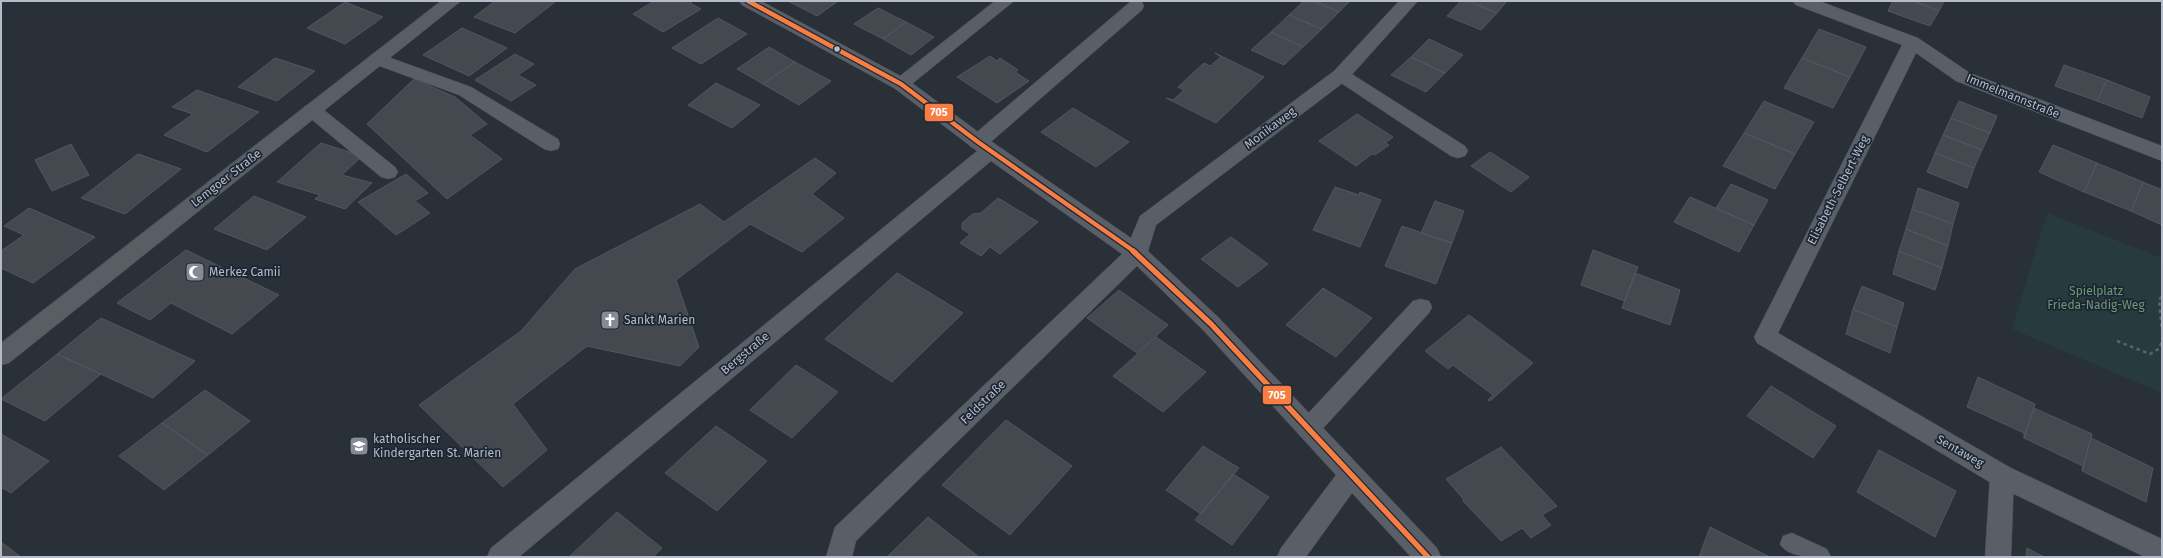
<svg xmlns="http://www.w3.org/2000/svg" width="2163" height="558" font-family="'Fira Sans',sans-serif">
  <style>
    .green { fill: #273a3e }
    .building { fill: #444950; stroke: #52575f }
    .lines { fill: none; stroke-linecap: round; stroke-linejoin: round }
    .service-casing { stroke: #484c53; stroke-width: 1 }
    .minor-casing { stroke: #484c53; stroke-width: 1 }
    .secondary-casing { stroke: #484c53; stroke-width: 1 }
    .path { stroke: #5d636a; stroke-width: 2.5; stroke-dasharray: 3.5 3.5; stroke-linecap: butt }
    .service { fill: #5a5e66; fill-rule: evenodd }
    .minor { fill: #5a5e66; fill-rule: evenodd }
    .secondary { fill: #595d64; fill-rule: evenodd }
    .bus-1-far1-casing { stroke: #1d2633; stroke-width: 7 }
    .bus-1-casing { stroke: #1d2633; stroke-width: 8 }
    .bus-1-far1 { stroke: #f77d43; stroke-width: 4.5 }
    .bus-1 { stroke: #f77d43; stroke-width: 5.5 }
    .bus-dot { fill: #b4bcc9; stroke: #1d2633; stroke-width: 1.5 }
    .labels { text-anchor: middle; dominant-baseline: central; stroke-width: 3.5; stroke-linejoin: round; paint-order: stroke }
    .street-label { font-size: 12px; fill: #b4bcc9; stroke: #1d2633 }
    .poi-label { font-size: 12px; fill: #b4bcc9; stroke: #1d2633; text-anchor: start }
    .park-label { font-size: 12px; fill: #6b9a76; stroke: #1d2633 }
    .line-badge { stroke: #1d2633; stroke-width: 1.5 }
    .badge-label { font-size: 11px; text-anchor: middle; font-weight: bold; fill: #fff }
  </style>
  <rect width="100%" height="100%" fill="#2a3038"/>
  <path class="green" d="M 2047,213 L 2162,258 L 2162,393 L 2012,329 Z"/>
  <path class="building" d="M 495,1 L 554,1 L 555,2 L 515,33 L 474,17 Z
    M 654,1 L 693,1 L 690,3 L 701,9 L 663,32 L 633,14 Z
    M 791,1 L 838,1 L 817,16 L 790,2 Z
    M 1304,1 L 1313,1 L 1339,12 L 1322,29 L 1289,15 Z
    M 1313,1 L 1350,1 L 1339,12 Z
    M 1461,1 L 1468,1 L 1497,13 L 1481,30 L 1447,16 Z
    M 1468,1 L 1507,1 L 1497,13 Z
    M 1893,1 L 1913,1 L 1939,11 L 1930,26 L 1888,11 Z
    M 1913,1 L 1944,1 L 1939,11 Z
    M 345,2 L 383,17 L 345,44 L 307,28 Z
    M 878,8 L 906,22 L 883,39 L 854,24 Z
    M 1289,15 L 1322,29 L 1303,47 L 1271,32 Z
    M 718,18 L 747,34 L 701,64 L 672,48 Z
    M 906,22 L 934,37 L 911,55 L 883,39 Z
    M 462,28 L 507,48 L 469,76 L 423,55 Z
    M 1819,29 L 1866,47 L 1850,77 L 1802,58 Z
    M 1271,32 L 1303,47 L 1284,65 L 1251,50 Z
    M 1429,39 L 1463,55 L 1445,73 L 1411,57 Z
    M 769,47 L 795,62 L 763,84 L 737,69 Z
    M 1215,53 L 1264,77 L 1216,123 L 1166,98 L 1173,100 L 1184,90 L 1178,87 L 1204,63 L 1210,66 L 1221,57 Z
    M 515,54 L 534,64 L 518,75 L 536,85 L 511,101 L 475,80 Z
    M 990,56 L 997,61 L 1000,58 L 1018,70 L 1015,72 L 1029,81 L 997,103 L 957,77 Z
    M 1411,57 L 1445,73 L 1426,92 L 1391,75 Z
    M 275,58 L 315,71 L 277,101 L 238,87 Z
    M 1802,58 L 1850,77 L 1833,108 L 1784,88 Z
    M 795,62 L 831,81 L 799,105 L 763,84 Z
    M 2064,65 L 2107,80 L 2097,101 L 2055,86 Z
    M 414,79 L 455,97 L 487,124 L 470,135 L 502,159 L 447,199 L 367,124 Z
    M 2107,80 L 2150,97 L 2142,118 L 2097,101 Z
    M 716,83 L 760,105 L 732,128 L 688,105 Z
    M 197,90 L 259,112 L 207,152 L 164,135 L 193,114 L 172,107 Z
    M 1764,101 L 1814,122 L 1795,154 L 1744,133 Z
    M 1959,101 L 1997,116 L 1990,133 L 1951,118 Z
    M 1073,108 L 1129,142 L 1096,167 L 1041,132 Z
    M 1357,114 L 1393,137 L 1385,143 L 1389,145 L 1375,155 L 1372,154 L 1356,166 L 1319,141 Z
    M 1951,118 L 1990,133 L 1982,150 L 1943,135 Z
    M 1744,133 L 1795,154 L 1775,189 L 1723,166 Z
    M 1943,135 L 1982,150 L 1974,168 L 1935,153 Z
    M 321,143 L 362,156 L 342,175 L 372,183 L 345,209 L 315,199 L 320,195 L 277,182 Z
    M 71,144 L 89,175 L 52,191 L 35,160 Z
    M 2053,145 L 2097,163 L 2084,192 L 2039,172 Z
    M 1490,152 L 1529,177 L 1511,192 L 1471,166 Z
    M 1935,153 L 1974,168 L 1967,188 L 1927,172 Z
    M 138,154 L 181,169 L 125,214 L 81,198 Z
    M 815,158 L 836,173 L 812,194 L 844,218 L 802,252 L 750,224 L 676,280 L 699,347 L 680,366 L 587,346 L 513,404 L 547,450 L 503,487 L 419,405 L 521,331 L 575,269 L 700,204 L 724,222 Z
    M 2097,163 L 2143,182 L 2131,211 L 2084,192 Z
    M 406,174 L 428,193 L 415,201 L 430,213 L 396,235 L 358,202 Z
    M 2143,182 L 2162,190 L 2162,225 L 2131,211 Z
    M 1731,184 L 1768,200 L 1754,225 L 1716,208 Z
    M 1335,187 L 1359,195 L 1360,192 L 1381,200 L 1360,247 L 1313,230 Z
    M 1918,188 L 1959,203 L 1953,224 L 1912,209 Z
    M 254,196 L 306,217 L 267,250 L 214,229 Z
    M 1690,197 L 1754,225 L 1739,252 L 1674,222 Z
    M 998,198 L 1038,222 L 1000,254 L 990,247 L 981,256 L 960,243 L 970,234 L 962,229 L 962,223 L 973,214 L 981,213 Z
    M 1435,201 L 1464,211 L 1452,243 L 1421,233 Z
    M 29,208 L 95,237 L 33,283 L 1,268 L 1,251 L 24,235 L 4,226 Z
    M 1912,209 L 1953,224 L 1948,246 L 1906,229 Z
    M 1402,226 L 1452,243 L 1436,284 L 1385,266 Z
    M 1906,229 L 1948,246 L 1942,268 L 1899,251 Z
    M 1231,237 L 1268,264 L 1238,287 L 1201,259 Z
    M 186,250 L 279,295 L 232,334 L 171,303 L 150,320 L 117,303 Z
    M 1593,250 L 1638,267 L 1625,301 L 1581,285 Z
    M 1899,251 L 1942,268 L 1935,290 L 1893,274 Z
    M 897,273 L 963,313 L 892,382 L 825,339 Z
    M 1635,273 L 1680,290 L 1670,325 L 1622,308 Z
    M 1862,286 L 1904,303 L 1897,327 L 1853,309 Z
    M 1323,288 L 1372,318 L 1336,357 L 1286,325 Z
    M 1119,290 L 1168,325 L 1137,353 L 1087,318 Z
    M 1853,309 L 1897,327 L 1890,353 L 1846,334 Z
    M 1469,315 L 1533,363 L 1490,401 L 1488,400 L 1493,395 L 1453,365 L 1448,369 L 1425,351 Z
    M 101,318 L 195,361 L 153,398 L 57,354 Z
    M 1156,337 L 1206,372 L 1163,412 L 1113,376 Z
    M 57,354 L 101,374 L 45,421 L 1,399 Z
    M 796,365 L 838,392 L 792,438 L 750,410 Z
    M 1978,377 L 2035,404 L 2024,438 L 2024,433 L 1967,407 Z
    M 1771,386 L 1836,426 L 1813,458 L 1747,416 Z
    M 205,390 L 250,421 L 208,455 L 162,423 Z
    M 2034,408 L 2092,434 L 2082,471 L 2083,466 L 2024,438 Z
    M 1006,420 L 1072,466 L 1010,535 L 942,485 Z
    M 162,423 L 208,455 L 164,490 L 119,456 Z
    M 716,426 L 767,461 L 717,511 L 665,473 Z
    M 1,434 L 49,461 L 11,493 L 1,487 Z
    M 2091,438 L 2153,468 L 2146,502 L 2082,471 Z
    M 1203,446 L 1239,468 L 1201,514 L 1166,490 Z
    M 1501,447 L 1557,506 L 1542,515 L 1551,525 L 1531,538 L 1522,528 L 1501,541 L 1463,501 L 1464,500 L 1446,479 Z
    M 1879,450 L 1956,491 L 1935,537 L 1857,492 Z
    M 1233,474 L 1269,497 L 1232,545 L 1195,520 Z
    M 617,512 L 662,548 L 653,557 L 570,556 Z
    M 928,517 L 979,557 L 887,557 Z
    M 1710,527 L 1770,557 L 1699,557 Z
    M 1,542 L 21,557 L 1,557 Z
    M 2027,548 L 2044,557 L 2026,557 Z"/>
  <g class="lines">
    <defs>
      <path id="service" d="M 995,1 L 1014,1 L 907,88 L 901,90 L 895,88 L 892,84 L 895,80 Z
        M 1137,1 L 1142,2 L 1144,6 L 1142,10 L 985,147 L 978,149 L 971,147 L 969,142 L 971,137 L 1130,2 Z
        M 377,53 L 471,87 L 558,139 L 560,144 L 558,149 L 551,151 L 544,149 L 459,95 L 371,63 L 368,59 L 371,55 Z
        M 1341,69 L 1347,71 L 1465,146 L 1468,151 L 1465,156 L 1458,158 L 1451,156 L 1335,79 L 1332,75 L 1335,71 Z
        M 312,104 L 319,106 L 395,167 L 398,172 L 395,177 L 388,179 L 381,177 L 305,114 L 303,110 L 305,106 Z
        M 1421,299 L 1429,301 L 1432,307 L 1429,313 L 1316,436 L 1308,439 L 1300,436 L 1296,429 L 1300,422 L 1413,301 Z
        M 2002,466 L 2010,469 L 2014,476 L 2011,557 L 1985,557 L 1990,476 L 1994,469 Z
        M 1792,533 L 1827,549 L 1831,557 C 1813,557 1788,558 1780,544 L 1783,536 Z"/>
      <path id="minor" d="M 739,1 L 761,1 L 908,80 L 985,137 L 1131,238 L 1140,216 L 1334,71 L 1399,1 L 1418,1 L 1348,79 L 1156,225 L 1148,251 L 1219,318 L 1437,548 L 1441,557 L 1411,557 L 1352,493 L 1306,557 L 1277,557 L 1281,548 L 1336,475 L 1203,330 L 1137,266 L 856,541 L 852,557 L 826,557 L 835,527 L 1122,254 L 991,161 L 519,557 L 487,557 L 491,548 L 977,151 L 894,88 L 742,5 Z
        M 1793,1 L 1819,1 L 1918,38 L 1970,73 L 2162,146 L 2162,161 L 1956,81 L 1916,53 L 1778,333 L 2011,468 L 2162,539 L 2162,557 L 2145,557 L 1993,484 L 1757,343 L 1754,337 L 1902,45 L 1796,5 Z"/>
      <path id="secondary" d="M 441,1 L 461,1 L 9,363 L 1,365 L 1,343 Z"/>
    </defs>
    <use href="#service" class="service-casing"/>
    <use href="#minor" class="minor-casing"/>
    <use href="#secondary" class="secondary-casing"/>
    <path class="path" d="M 2162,297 L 2159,299 L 2162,332
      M 2117,341 L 2150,354 L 2160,348 L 2162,339"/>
    <use href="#service" class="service"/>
    <use href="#minor" class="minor"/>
    <use href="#secondary" class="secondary"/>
    <defs>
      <path id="bus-1-far1" d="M 748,1 L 901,84 L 978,142 L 1135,252"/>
      <path id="bus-1" d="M 1133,251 L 1211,324 L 1428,557"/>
    </defs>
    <use href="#bus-1-far1" class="bus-1-far1-casing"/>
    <use href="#bus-1" class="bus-1-casing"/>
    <use href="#bus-1-far1" class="bus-1-far1"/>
    <use href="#bus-1" class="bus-1"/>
  </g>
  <defs>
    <symbol id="mosque-square" viewBox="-11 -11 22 22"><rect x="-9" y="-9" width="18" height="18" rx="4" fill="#848b96" stroke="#1d2633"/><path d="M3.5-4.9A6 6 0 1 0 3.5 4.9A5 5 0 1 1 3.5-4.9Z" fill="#fff"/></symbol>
    <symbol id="church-square" viewBox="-11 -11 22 22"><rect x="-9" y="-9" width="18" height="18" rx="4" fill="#848b96" stroke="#1d2633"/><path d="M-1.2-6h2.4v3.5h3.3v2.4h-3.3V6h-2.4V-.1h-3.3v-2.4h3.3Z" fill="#fff"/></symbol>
    <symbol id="school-square" viewBox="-11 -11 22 22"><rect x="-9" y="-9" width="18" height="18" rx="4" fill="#848b96" stroke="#1d2633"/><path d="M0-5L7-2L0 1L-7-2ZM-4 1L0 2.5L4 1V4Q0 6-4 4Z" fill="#fff"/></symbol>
  </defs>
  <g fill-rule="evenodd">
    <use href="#mosque-square" x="184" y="261" width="22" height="22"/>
    <use href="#church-square" x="599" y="309" width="22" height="22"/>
    <use href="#school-square" x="348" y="435" width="22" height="22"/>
  </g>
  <circle class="bus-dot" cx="837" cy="49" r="3.5"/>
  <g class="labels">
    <g class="street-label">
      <text transform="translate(2013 96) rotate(22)">Immelmannstraße</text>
      <text transform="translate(1270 128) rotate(-37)">Monikaweg</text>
      <text transform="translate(226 178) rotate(-38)">Lemgoer Straße</text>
      <text transform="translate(1838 190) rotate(-63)">Elisabeth-Selbert-Weg</text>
      <text transform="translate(745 353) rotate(-40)">Bergstraße</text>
      <text transform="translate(983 402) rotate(-44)">Feldstraße</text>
      <text transform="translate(1960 451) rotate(30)">Sentaweg</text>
    </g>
    <g class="poi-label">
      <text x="209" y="272">Merkez Camii</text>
      <text x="624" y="320">Sankt Marien</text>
      <text x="373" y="439">katholischer<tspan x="373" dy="14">Kindergarten St. Marien</tspan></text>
    </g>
    <g class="park-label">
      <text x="2096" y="291">Spielplatz<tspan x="2096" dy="14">Frieda-Nadig-Weg</tspan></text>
    </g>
  </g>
  <g class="line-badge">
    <rect x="924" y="103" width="30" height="19" rx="4" fill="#f77d43"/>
    <rect x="1262" y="385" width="30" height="20" rx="4" fill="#f77d43"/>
  </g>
  <g class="badge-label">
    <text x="939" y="116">705</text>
    <text x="1277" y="399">705</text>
  </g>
  <rect width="2163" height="558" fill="none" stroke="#b4bcc9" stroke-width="4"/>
</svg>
